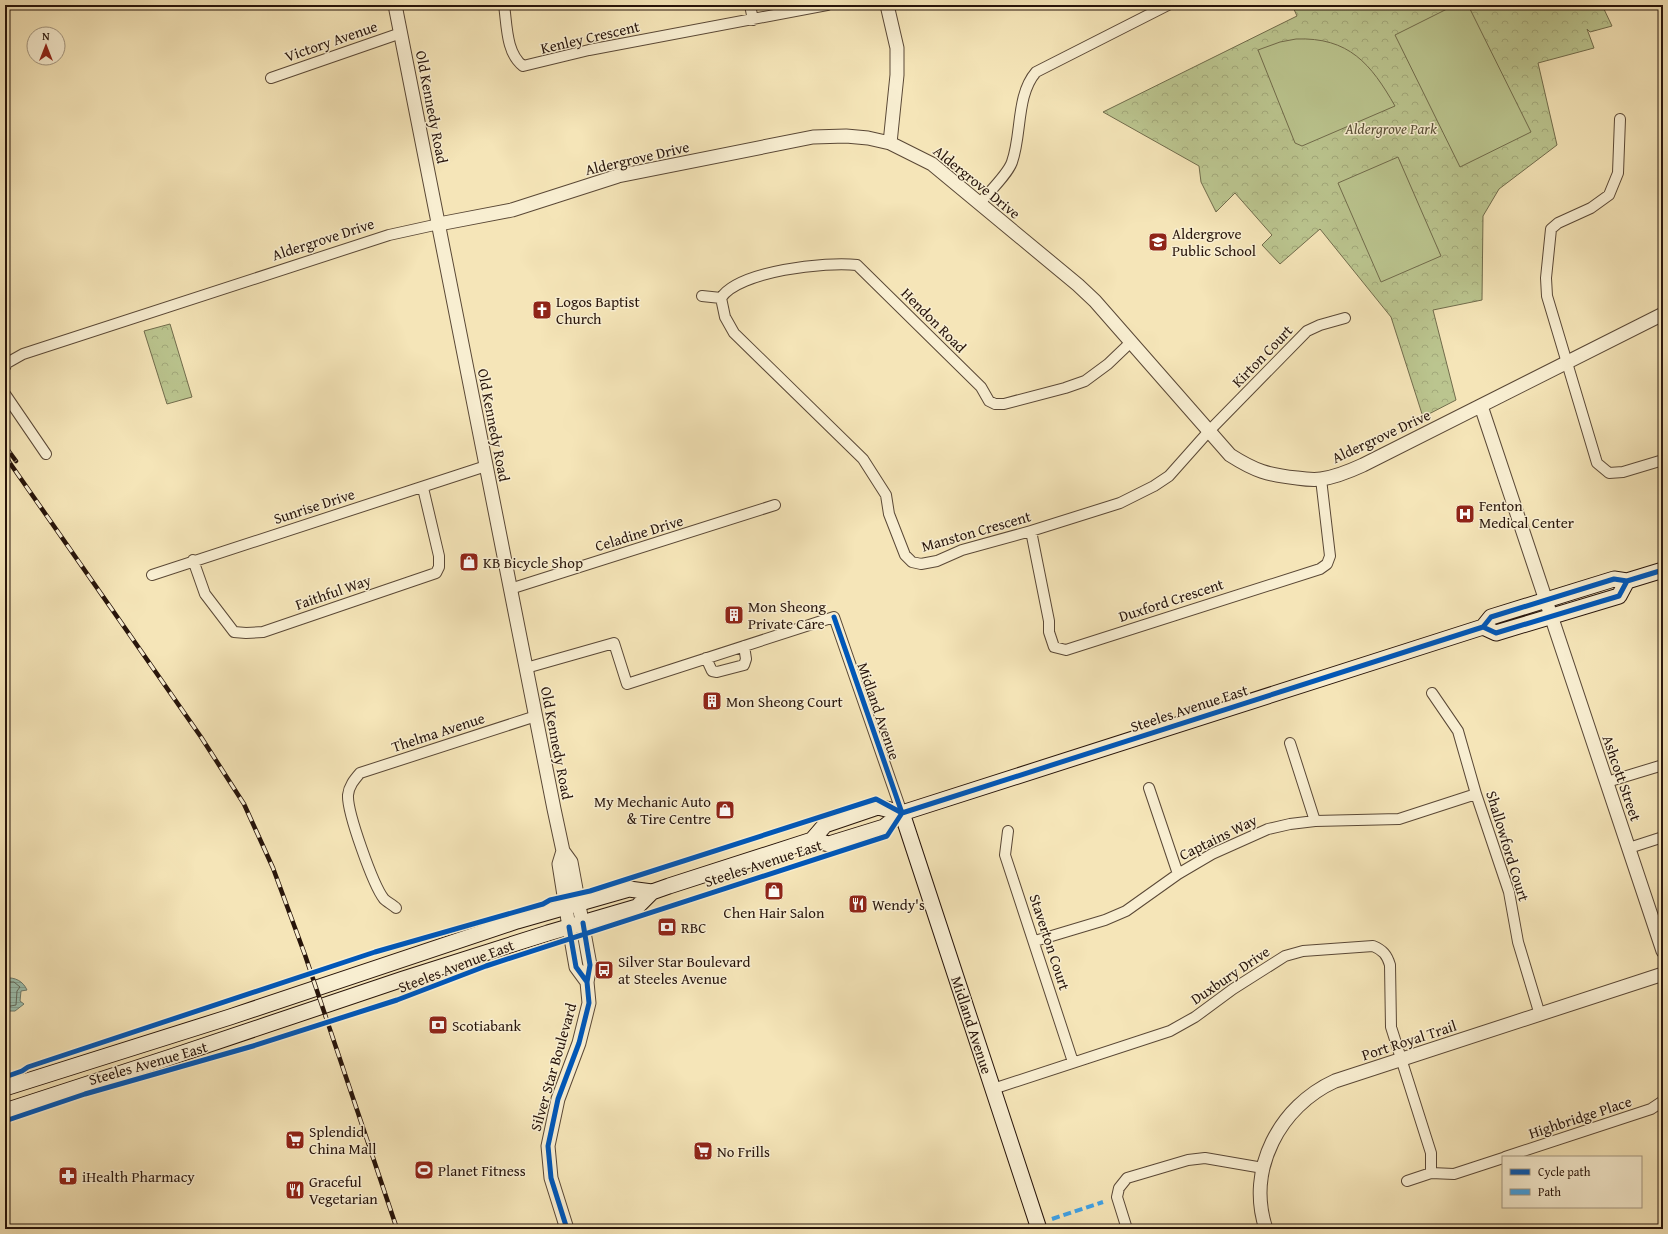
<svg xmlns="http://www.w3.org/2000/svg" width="1668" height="1234" font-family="'Gentium Book Plus',serif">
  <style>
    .forest { fill: url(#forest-crowns); stroke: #716c4c }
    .pitch { fill: #bbc58f; stroke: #716c4c }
    .water { fill: url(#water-rules); stroke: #6d7b6c }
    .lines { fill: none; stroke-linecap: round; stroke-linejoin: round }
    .shore { stroke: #626a5c; stroke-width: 1 }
    .minor-casing { stroke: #5a4836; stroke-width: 12 }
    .tertiary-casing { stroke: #5a4836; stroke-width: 15 }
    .secondary-casing { stroke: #27140a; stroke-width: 17 }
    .minor { stroke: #f8eed1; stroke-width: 10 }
    .tertiary { stroke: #f8eed1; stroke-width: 13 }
    .secondary { stroke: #f8eed1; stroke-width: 15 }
    .rail-casing { stroke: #27140a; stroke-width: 4.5 }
    .rail { stroke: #f8eed1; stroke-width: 3; stroke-dasharray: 9; stroke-linecap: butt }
    .quiet { stroke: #3ea2e9; stroke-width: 4; stroke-dasharray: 8 4; stroke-linecap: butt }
    .cycleway-casing { stroke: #f8eed1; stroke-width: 8 }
    .cycleway { stroke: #0057b8; stroke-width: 5 }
    .labels { text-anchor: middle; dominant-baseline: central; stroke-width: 3; stroke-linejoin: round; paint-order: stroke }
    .street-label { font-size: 15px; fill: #27140a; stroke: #f8eed1 }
    .park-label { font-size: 15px; font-style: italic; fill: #5b5239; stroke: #f8eed1 }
    .poi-label { font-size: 15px; fill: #27140a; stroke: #f8eed1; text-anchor: start }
  </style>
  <defs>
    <pattern id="forest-crowns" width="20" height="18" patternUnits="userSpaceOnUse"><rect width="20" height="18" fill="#bbc58f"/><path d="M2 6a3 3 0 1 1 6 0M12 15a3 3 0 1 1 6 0" fill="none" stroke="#a1a87a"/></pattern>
    <pattern id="water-rules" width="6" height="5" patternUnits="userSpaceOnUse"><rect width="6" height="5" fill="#9cbfae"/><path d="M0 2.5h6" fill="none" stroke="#86a394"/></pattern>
  </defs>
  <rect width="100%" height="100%" fill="#f5e5b8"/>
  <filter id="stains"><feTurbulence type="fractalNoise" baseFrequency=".005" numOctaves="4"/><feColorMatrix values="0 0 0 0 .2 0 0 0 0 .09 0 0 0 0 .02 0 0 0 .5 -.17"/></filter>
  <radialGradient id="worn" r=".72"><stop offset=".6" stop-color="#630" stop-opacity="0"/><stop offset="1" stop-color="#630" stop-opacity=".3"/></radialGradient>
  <path class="forest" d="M 1292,5 L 1602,5 L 1612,26 L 1590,32 L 1587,29 L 1594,48 L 1538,63 L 1557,145 L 1499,189 L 1483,216 L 1482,300 L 1433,310 L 1456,400 L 1423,417 L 1391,317 L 1320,229 L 1280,264 L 1262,245 L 1272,235 L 1235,193 L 1216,212 L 1201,182 L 1199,166 L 1103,112 L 1297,16 Z
    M 170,324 L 192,397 L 167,404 L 144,331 Z"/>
  <path class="pitch" d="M 1455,5 L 1468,5 L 1531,132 L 1460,167 L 1395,35 Z
    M 1296,39 C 1349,37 1371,64 1395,106 L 1302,146 L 1295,143 L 1258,50 L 1280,42 Z
    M 1398,157 L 1441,256 L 1381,282 L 1338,183 Z"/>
  <path class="water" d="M 5,978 C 15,977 23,981 27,990 L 21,991 L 20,1001 L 24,1004 L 15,1011 L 5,1011 Z"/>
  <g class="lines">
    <path class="shore" d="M 5,982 L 14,982 L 20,987 L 17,991 L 16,1005 L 5,1007"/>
    <defs>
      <path id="minor" d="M 504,5 C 507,25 506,53 523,66 L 589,50 L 827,5
        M 750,5 L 753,20
        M 271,78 L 401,33
        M 1620,119 L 1618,173 L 1609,195 L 1591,208 L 1558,223 L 1551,229 L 1546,278 L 1547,296 L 1597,463 L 1609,473 L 1623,472 L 1663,460
        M 980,203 C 989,192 1008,174 1012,162 C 1022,134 1016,95 1036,72 L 1168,5
        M 702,296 L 721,298
        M 721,298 L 725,317 L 734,333 L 863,459 L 886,495 L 889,514 L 905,555 L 912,562 L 921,564 L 937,561 L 962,550 L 1031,531 L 1120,503 L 1154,486 L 1169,476 L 1209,431 L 1307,331 L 1320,325 L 1345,318
        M 721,298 C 738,271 827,261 857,265 L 981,387 L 989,401 L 995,404 L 1004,404 L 1065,388 L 1085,381 L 1108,364 L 1131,342
        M 5,367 L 7,363 L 23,354 L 389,235 L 439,224
        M 5,394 L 46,454
        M 1031,531 L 1049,621 L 1049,632 L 1054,647 L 1066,650 L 1320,569 L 1327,564 L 1330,556 L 1321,479
        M 193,560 L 205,594 L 234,632 L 246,633 L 263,632 L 436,573 L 439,567 L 439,556 L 423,488
        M 152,575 L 486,466
        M 510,589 L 775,505
        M 706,658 L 712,671 L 717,672 L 744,665 L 746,659 L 744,646
        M 526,668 L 614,643 L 627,684 L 834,617 L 902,813
        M 1432,693 L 1458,731 L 1476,794 L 1509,892 L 1518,942 L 1540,1015
        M 1290,743 L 1315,821
        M 1607,782 L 1663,765
        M 1149,788 L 1178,874
        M 1008,831 L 1005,855 L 1073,1062
        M 1629,848 L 1663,837
        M 396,908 C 393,905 387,902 384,899 C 373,885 347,812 348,795 C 349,786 354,780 360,773 L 536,716
        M 1035,941 L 1105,920 L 1126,911 L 1178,874 L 1212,854 L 1268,829 L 1290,824 L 1315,821 L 1399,819 L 1476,794
        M 993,1089 L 1170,1031 L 1195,1017 L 1233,989 L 1285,956 L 1303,951 L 1373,946 C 1383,950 1387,955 1390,965 L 1391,1027 L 1431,1153 L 1431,1173 L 1454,1174 L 1503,1158
        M 1505,1157 L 1651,1109 L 1663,1101
        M 1407,1181 L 1431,1173
        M 1127,1229 L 1117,1197 L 1119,1188 L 1127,1178 L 1188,1160 L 1205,1158 L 1263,1168"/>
      <path id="tertiary" d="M 395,5 L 554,809 L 563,851 L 571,862 L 590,965 L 587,982 L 589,1003 L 579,1043 L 558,1099 L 548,1146 L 551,1178 L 567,1229
        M 887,5 L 897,48 L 897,75 L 890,143
        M 439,224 L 512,210 L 618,176 L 813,137 L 846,136 L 868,138 L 890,143 L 932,164 L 1078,285 L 1095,301 L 1230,455 C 1255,471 1268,475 1297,478 C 1304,479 1314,480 1321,479 C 1336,477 1350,471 1363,465 L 1663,314
        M 1481,406 L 1663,951
        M 563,851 L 559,864 L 569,927 L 576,967 L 587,982
        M 1266,1229 C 1246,1169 1280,1106 1335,1081 L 1663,974"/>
      <path id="secondary" d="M 1483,627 L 1496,633 L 1619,596 L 1627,581
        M 902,813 L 1039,1229
        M 812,840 L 829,844 L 884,827 L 902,813 L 1483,627 L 1491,617 L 1614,579 L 1627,581 L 1663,570
        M 5,1088 L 230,1017 L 517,921 L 629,889 L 652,892 L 669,886 L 812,840 L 825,825 L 878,807 L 902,813
        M 5,1111 L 174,1056 L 403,979 L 548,933 L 637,907 L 652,892"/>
    </defs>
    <use href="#minor" class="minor-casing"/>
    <use href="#tertiary" class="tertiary-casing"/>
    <use href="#secondary" class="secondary-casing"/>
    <use href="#minor" class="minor"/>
    <use href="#tertiary" class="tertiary"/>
    <use href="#secondary" class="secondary"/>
    <defs>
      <path id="rail" d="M 5,446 L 16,461
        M 5,456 L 201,737 L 244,804 L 273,868 L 305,955 L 397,1229"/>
    </defs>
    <use href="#rail" class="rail-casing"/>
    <use href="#rail" class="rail"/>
    <path class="quiet" d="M 1052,1219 L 1103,1202"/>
    <defs>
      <path id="cycleway" d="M 834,617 L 902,813
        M 1483,627 L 1496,633 L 1619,596 L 1627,581
        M 569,927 L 576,967 L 587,982
        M 5,1077 L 22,1071 L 28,1067 L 375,952 L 543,904 L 550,900 L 590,891 L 876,799 L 902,813
        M 5,1121 L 85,1094 L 253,1046 L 397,1000 L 486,966 L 887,836 L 902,813 L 1483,627 L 1491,617 L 1614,579 L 1627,581 L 1663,570
        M 567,1229 L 551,1178 L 548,1146 L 558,1099 L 579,1043 L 589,1003 L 587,982 L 590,965 L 583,923"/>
    </defs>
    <use href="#cycleway" class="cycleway-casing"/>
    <use href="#cycleway" class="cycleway"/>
  </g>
  <defs>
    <symbol id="school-square" viewBox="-11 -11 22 22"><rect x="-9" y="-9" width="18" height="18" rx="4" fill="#8f2418" stroke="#f8eed1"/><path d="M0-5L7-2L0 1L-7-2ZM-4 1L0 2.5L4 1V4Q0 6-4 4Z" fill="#fff"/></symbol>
    <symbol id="church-square" viewBox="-11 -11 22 22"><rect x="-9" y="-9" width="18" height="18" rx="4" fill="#8f2418" stroke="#f8eed1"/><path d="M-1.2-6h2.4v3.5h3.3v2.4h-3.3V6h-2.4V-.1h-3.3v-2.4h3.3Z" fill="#fff"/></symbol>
    <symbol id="hospital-square" viewBox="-11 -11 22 22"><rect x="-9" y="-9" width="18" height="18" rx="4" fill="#8f2418" stroke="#f8eed1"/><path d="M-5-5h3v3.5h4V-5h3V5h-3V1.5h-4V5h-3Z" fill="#fff"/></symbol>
    <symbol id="shop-square" viewBox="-11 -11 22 22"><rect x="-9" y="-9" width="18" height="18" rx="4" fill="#8f2418" stroke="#f8eed1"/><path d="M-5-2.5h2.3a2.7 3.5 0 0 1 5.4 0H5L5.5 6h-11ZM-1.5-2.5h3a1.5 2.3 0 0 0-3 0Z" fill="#fff"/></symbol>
    <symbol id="building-square" viewBox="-11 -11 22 22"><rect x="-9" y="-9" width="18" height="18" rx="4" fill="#8f2418" stroke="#f8eed1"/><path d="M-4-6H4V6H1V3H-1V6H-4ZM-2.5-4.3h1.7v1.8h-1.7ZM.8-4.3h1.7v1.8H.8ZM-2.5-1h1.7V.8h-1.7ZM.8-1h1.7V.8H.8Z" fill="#fff"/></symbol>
    <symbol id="restaurant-square" viewBox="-11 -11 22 22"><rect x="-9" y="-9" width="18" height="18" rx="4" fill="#8f2418" stroke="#f8eed1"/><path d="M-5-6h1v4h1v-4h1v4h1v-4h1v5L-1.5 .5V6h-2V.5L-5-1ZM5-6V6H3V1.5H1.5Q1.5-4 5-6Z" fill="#fff"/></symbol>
    <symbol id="bank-square" viewBox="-11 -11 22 22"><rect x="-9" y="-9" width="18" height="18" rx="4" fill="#8f2418" stroke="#f8eed1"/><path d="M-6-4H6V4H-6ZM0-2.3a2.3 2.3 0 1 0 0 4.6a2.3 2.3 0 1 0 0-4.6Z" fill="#fff"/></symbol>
    <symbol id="bus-square" viewBox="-11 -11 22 22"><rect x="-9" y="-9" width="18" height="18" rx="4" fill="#8f2418" stroke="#f8eed1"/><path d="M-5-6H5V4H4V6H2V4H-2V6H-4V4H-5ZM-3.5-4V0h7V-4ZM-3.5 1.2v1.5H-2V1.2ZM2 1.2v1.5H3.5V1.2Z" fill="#fff"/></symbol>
    <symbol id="supermarket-square" viewBox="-11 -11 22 22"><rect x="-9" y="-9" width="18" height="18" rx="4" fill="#8f2418" stroke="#f8eed1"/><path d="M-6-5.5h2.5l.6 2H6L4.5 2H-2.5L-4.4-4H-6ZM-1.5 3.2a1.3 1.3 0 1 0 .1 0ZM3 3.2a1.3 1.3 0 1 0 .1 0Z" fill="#fff"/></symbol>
    <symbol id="stadium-square" viewBox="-11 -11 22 22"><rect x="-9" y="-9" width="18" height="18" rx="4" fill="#8f2418" stroke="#f8eed1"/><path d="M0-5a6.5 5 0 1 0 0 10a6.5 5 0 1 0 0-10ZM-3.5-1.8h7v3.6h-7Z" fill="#fff"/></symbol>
    <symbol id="pharmacy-square" viewBox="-11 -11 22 22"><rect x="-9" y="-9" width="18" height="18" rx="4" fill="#8f2418" stroke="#f8eed1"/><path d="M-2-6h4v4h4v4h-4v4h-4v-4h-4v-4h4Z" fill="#fff"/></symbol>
  </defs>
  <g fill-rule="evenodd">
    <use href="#school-square" x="1147" y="231" width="22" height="22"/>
    <use href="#church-square" x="531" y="299" width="22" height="22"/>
    <use href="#hospital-square" x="1454" y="503" width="22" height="22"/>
    <use href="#shop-square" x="458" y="551" width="22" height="22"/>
    <use href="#building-square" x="723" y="604" width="22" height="22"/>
    <use href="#building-square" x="701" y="690" width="22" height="22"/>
    <use href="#shop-square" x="714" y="799" width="22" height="22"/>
    <use href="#shop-square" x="763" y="880" width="22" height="22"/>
    <use href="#restaurant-square" x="847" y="893" width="22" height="22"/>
    <use href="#bank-square" x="656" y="916" width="22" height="22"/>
    <use href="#bus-square" x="593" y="959" width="22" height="22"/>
    <use href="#bank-square" x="427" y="1014" width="22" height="22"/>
    <use href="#supermarket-square" x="284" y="1129" width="22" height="22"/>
    <use href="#supermarket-square" x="692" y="1140" width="22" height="22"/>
    <use href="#stadium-square" x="413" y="1159" width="22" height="22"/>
    <use href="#pharmacy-square" x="57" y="1165" width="22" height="22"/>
    <use href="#restaurant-square" x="284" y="1179" width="22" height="22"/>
  </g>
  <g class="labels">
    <g class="street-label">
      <text transform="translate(590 37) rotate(-13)">Kenley Crescent</text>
      <text transform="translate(331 41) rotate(-19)">Victory Avenue</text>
      <text transform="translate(432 107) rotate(79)">Old Kennedy Road</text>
      <text transform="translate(637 158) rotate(-13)">Aldergrove Drive</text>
      <text transform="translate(977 182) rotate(39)">Aldergrove Drive</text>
      <text transform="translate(323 239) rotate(-18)">Aldergrove Drive</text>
      <text transform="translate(934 320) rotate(45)">Hendon Road</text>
      <text transform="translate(1262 356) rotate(-46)">Kirton Court</text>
      <text transform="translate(494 425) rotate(79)">Old Kennedy Road</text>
      <text transform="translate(1381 436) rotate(-25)">Aldergrove Drive</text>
      <text transform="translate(314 506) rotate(-18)">Sunrise Drive</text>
      <text transform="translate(976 531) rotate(-16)">Manston Crescent</text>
      <text transform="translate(639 533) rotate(-17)">Celadine Drive</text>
      <text transform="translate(333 592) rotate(-19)">Faithful Way</text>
      <text transform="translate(1171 600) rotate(-18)">Duxford Crescent</text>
      <text transform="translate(1189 708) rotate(-18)">Steeles Avenue East</text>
      <text transform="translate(879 711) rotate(71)">Midland Avenue</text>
      <text transform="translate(438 732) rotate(-18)">Thelma Avenue</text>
      <text transform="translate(557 743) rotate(79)">Old Kennedy Road</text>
      <text transform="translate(1622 778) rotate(71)">Ashcott Street</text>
      <text transform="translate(1218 837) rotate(-26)">Captains Way</text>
      <text transform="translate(1508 846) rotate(73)">Shallowford Court</text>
      <text transform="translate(763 863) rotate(-18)">Steeles Avenue East</text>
      <text transform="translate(1050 942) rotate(72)">Staverton Court</text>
      <text transform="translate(456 966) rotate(-21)">Steeles Avenue East</text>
      <text transform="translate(1230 975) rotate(-34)">Duxbury Drive</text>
      <text transform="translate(972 1025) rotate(72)">Midland Avenue</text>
      <text transform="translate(1409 1040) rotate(-18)">Port Royal Trail</text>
      <text transform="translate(148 1063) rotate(-16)">Steeles Avenue East</text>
      <text transform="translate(553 1067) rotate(-74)">Silver Star Boulevard</text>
      <text transform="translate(1580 1117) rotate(-18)">Highbridge Place</text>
    </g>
    <g class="park-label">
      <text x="1391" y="128">Aldergrove Park</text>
    </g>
    <g class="poi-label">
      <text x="1172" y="233">Aldergrove<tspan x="1172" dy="17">Public School</tspan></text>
      <text x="556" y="301">Logos Baptist<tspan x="556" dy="17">Church</tspan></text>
      <text x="1479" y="505">Fenton<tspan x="1479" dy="17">Medical Center</tspan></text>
      <text x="483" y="562">KB Bicycle Shop</text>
      <text x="748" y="606">Mon Sheong<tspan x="748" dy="17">Private Care</tspan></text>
      <text x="726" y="701">Mon Sheong Court</text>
      <text x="711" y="801" text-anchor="end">My Mechanic Auto<tspan x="711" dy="17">&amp; Tire Centre</tspan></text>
      <text x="872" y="904">Wendy's</text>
      <text x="774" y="912" text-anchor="middle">Chen Hair Salon</text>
      <text x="681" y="927">RBC</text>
      <text x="618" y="961">Silver Star Boulevard<tspan x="618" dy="17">at Steeles Avenue</tspan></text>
      <text x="452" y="1025">Scotiabank</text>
      <text x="309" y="1131">Splendid<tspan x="309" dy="17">China Mall</tspan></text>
      <text x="717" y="1151">No Frills</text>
      <text x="438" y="1170">Planet Fitness</text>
      <text x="82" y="1176">iHealth Pharmacy</text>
      <text x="309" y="1181">Graceful<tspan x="309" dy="17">Vegetarian</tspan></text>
    </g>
  </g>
  <rect width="1668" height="1234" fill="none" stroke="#f5e5b8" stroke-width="20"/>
  <rect x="6" y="6" width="1656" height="1222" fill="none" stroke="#27140a" stroke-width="2"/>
  <rect x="10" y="10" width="1648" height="1214" fill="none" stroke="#27140a"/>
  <rect x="1502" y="1156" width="140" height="52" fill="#f8eed1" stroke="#a49781"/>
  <rect x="1510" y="1169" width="20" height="6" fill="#0057b8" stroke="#a49781"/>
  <text x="1538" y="1176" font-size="12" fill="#27140a">Cycle path</text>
  <rect x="1510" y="1189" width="20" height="6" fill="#3ea2e9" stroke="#a49781"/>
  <text x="1538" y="1196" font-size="12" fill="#27140a">Path</text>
  <g transform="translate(46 46)"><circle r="19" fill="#f8eed1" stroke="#a49781"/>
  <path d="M0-3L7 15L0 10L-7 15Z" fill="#8f2418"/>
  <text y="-6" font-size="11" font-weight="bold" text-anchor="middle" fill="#27140a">N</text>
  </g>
  <rect width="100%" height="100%" filter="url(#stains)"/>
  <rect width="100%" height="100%" fill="url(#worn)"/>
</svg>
